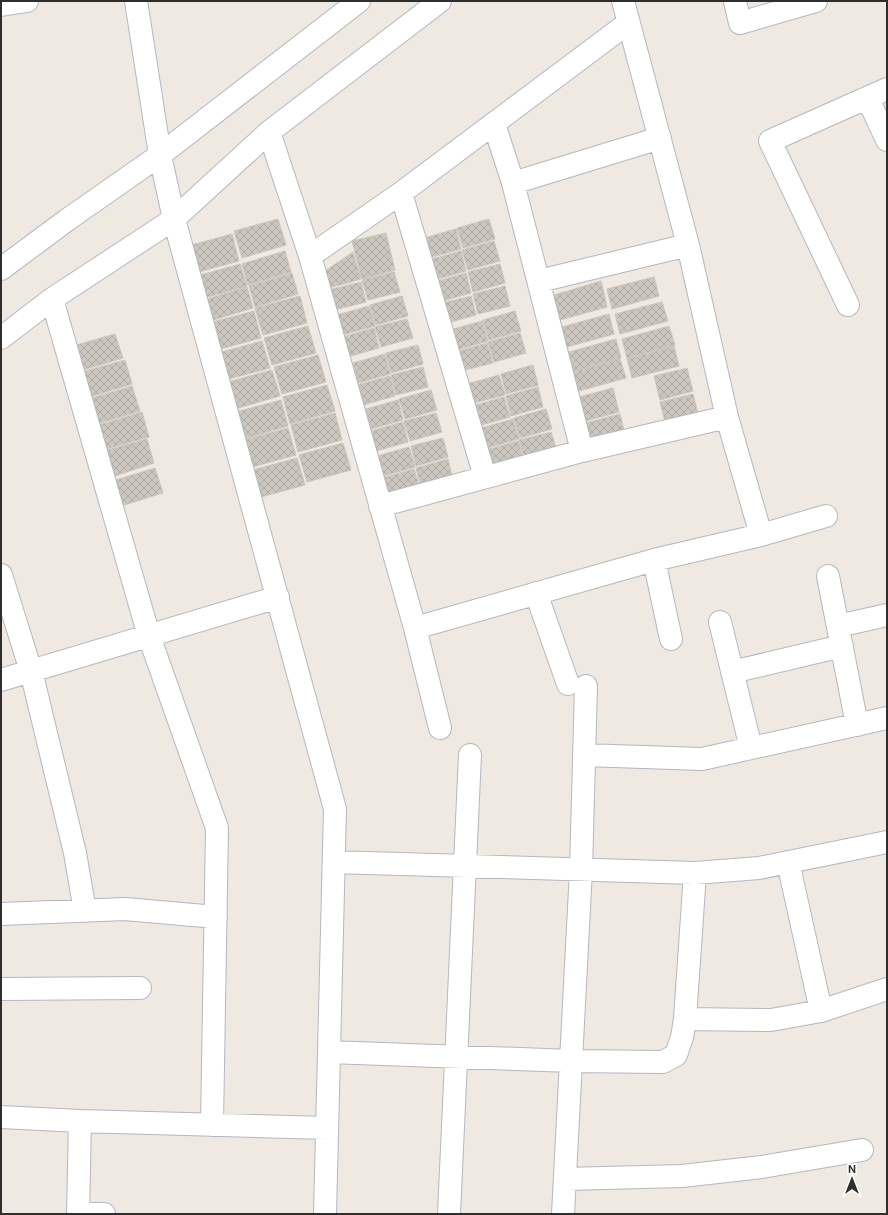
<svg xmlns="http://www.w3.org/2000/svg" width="888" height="1215" font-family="'DM Sans',sans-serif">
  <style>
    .building { fill: url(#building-cross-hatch); stroke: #cbc5ba }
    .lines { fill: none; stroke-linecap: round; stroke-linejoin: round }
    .minor-casing { stroke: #b4b7c1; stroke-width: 24 }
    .minor { stroke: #fff; stroke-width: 22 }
  </style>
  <defs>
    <pattern id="building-cross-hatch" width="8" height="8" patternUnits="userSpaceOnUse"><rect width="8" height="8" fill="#cbc7bf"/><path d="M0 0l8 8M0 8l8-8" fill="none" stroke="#afaba4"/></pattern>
  </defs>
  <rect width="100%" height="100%" fill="#efe9e1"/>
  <path class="building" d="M 278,219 L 286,245 L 242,258 L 234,231 Z
    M 489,219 L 495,239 L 463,248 L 457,228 Z
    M 456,229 L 461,249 L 429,258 L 424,238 Z
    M 386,233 L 395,270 L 362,279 L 352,241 Z
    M 232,234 L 239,261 L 195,273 L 188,246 Z
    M 494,241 L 500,261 L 468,270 L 462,250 Z
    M 285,251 L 291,272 L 248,285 L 242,264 Z
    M 461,251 L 466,271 L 434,280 L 429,260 Z
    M 353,252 L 361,279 L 329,288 L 325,271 Z
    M 240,264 L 247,286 L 204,298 L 197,276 Z
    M 500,264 L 505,283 L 473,292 L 468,272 Z
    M 394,272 L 400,292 L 368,300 L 362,280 Z
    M 292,273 L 298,294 L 255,307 L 249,286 Z
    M 466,273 L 471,293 L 439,302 L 434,282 Z
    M 654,277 L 659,296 L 612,309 L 607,289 Z
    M 601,281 L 607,307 L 560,320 L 551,296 Z
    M 361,282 L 366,302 L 334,310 L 329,290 Z
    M 505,286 L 510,306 L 478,314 L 473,294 Z
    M 247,287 L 253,308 L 210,321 L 204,300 Z
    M 300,296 L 307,323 L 263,335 L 255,308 Z
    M 402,296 L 408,316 L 376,325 L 370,305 Z
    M 471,296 L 476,315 L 444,324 L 439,304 Z
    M 662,302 L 668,321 L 620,334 L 615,314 Z
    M 369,306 L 375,326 L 342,335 L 337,315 Z
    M 254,311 L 261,338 L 217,350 L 209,323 Z
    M 515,311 L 521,331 L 489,340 L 483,320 Z
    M 609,314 L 614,334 L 567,347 L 562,327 Z
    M 407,319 L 413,338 L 381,347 L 375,327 Z
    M 482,321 L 488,341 L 456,350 L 450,330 Z
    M 308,326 L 316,353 L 272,365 L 264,338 Z
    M 669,326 L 675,345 L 627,358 L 622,339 Z
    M 374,328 L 379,348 L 347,357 L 342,337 Z
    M 520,333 L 526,353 L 494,362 L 488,342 Z
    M 115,334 L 123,358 L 80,371 L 73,346 Z
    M 616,339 L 621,358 L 574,371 L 569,352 Z
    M 262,341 L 270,368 L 225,380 L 218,353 Z
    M 487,343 L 493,363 L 461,371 L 455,352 Z
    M 418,345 L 423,364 L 391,373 L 386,353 Z
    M 674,346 L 679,366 L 632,378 L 627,359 Z
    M 385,354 L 390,374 L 358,383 L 353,363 Z
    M 318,355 L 326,382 L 282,394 L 274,367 Z
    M 620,359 L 626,378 L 579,391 L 573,372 Z
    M 125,360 L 132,384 L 90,397 L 82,372 Z
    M 533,365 L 538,385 L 506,394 L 501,374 Z
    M 423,367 L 428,387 L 396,395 L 391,375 Z
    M 687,368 L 693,391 L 660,400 L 654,376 Z
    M 272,370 L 280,396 L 235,409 L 228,382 Z
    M 499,375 L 505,395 L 473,403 L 467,384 Z
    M 390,376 L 395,396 L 363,405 L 357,385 Z
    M 327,385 L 335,411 L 290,424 L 283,397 Z
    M 132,386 L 140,411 L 97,424 L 89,399 Z
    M 538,387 L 543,407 L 511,416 L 506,396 Z
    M 613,388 L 619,412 L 585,421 L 579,397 Z
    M 431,390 L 437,410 L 405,419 L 399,399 Z
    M 693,394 L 699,418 L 666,426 L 660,402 Z
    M 504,397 L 510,417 L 478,426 L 472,406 Z
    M 281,400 L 288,426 L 244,439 L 236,412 Z
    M 398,400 L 403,420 L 371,429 L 366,409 Z
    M 546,409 L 552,429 L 520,438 L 514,418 Z
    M 142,412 L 149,437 L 106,449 L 99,425 Z
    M 335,413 L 342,440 L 298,452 L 291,425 Z
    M 436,413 L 442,432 L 410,441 L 404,421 Z
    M 620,414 L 626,438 L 592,446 L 586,423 Z
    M 513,419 L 519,439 L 487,448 L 481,428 Z
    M 403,422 L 408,442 L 376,451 L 371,431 Z
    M 288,428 L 296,455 L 252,467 L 244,440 Z
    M 551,432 L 557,451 L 525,460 L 519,440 Z
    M 443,438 L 448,457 L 416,466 L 411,446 Z
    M 147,439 L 154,463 L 112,477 L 104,451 Z
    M 518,441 L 524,461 L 492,470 L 486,450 Z
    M 343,443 L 351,470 L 307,482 L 299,455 Z
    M 409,447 L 415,467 L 383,476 L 377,456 Z
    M 297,458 L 305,485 L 261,497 L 253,470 Z
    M 448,459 L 453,480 L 421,488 L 416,468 Z
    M 155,468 L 163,493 L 121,506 L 113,481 Z
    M 414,469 L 420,489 L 388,498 L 382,478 Z"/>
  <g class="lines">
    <defs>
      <path id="minor" d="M 136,1 L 160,155 L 174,219 L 335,809 L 325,1214
        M 623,1 L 688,245 L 727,417 L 761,535
        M 735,1 L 740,23 L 816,1
        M 1,5 L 27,1
        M 868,99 L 887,140
        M 494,124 L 513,183 L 582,451
        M 269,132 L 310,256 L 415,628 L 440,728
        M 513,183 L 660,138
        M 401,193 L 485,477
        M 310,256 L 401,193 L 628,23
        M 1,269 L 67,220 L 160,155 L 359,1
        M 539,281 L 688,245
        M 52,299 L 149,636 L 217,828 L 212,1125
        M 848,305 L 770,141 L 887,89
        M 1,338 L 52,299 L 174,219 L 269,132 L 440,1
        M 380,506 L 582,451 L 727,417
        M 654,560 L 671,639
        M 1,575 L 31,671 L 75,853 L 85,911
        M 828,576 L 857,725
        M 536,593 L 568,684
        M 720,622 L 751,748
        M 838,626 L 887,615
        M 415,628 L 654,560 L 761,535 L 826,516
        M 732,672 L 842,646
        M 1,680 L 278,597
        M 584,755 L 702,759 L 887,718
        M 334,862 L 695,873 L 759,868 L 887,842
        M 788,862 L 821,1011
        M 1,914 L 125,909 L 216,917
        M 1,989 L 140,988
        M 685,1019 L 771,1020 L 821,1011 L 887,989
        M 329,1052 L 572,1061 L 663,1062 L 676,1055 L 682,1037 L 685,1019 L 695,873
        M 1,1117 L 80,1121
        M 565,1179 L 682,1176 L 762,1167 L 862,1150
        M 78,1214 L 80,1121 L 327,1128
        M 78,1214 L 104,1214
        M 449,1214 L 470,755
        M 563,1214 L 581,870 L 586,686"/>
    </defs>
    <use href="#minor" class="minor-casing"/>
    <use href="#minor" class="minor"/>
  </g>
  <rect width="888" height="1215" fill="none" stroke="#2e2e2e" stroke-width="4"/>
  <g transform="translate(852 1179)" stroke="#ffffff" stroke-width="3" paint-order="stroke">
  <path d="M0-3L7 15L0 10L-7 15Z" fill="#2e2e2e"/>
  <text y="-6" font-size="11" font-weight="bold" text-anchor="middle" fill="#2e2e2e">N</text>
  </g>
</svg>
